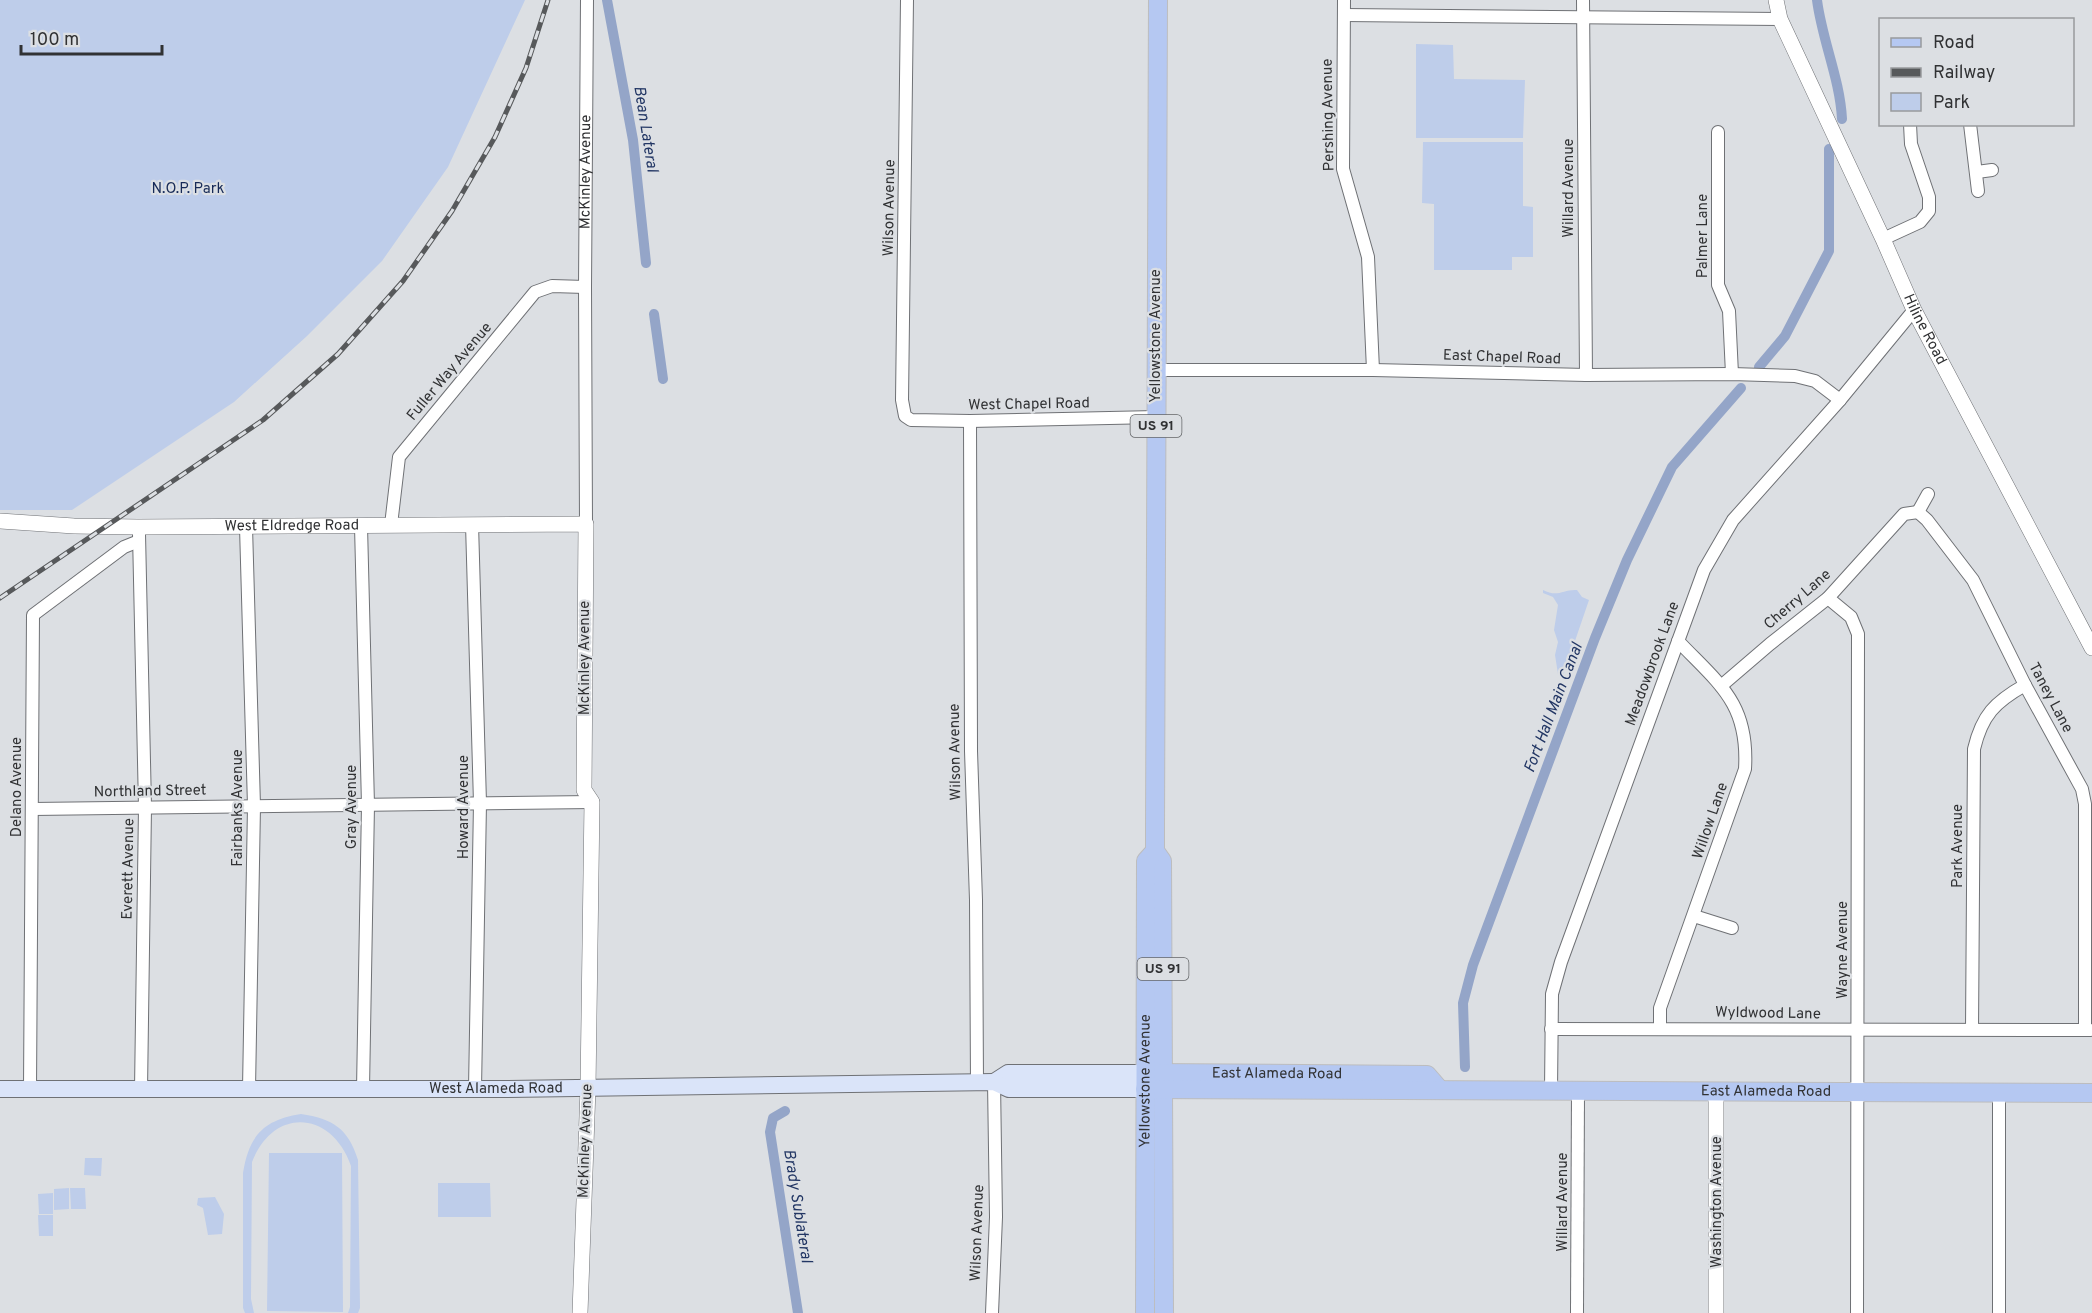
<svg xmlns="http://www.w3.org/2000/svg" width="2092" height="1313" font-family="Overpass,sans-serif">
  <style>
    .green { fill: #becdea }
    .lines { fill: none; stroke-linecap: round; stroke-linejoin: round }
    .canal { stroke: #94a5c8; stroke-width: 10 }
    .minor-casing { stroke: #6f7175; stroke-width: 14 }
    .tertiary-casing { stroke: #6f7175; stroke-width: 16 }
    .secondary-casing { stroke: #6f7175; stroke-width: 18 }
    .primary-casing { stroke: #bdbdbe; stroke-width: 20 }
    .minor { stroke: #fff; stroke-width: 12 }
    .tertiary { stroke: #fff; stroke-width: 15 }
    .secondary { stroke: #dae4f9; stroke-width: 16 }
    .primary { stroke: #b5c8f2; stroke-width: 18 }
    .rail-casing { stroke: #57595b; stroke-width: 5 }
    .rail { stroke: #dcdfe3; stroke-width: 3; stroke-dasharray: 9; stroke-linecap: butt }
    .labels { text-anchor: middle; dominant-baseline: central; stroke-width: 4.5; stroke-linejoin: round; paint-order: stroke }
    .shield { fill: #dcdfe3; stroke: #646668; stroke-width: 1.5 }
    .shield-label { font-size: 14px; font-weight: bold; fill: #313234 }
    .street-label { font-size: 15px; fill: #313234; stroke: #dcdfe3 }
    .park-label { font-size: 15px; fill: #172a57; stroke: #dcdfe3 }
    .water-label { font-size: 16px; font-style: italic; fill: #223664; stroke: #dcdfe3 }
  </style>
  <rect width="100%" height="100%" fill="#dcdfe3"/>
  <path class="green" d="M 0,0 L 525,0 L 448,167 L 382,261 L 307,336 L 234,402 L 72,510 L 0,510 Z
    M 1416,44 L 1453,45 L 1454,79 L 1525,80 L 1523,138 L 1416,138 Z
    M 1423,142 L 1523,142 L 1523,206 L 1533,207 L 1533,257 L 1512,257 L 1512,270 L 1434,270 L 1434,204 L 1422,203 Z
    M 1543,590 C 1558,598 1563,589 1577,590 L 1582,597 L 1589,600 L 1563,676 L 1558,674 L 1555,655 L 1558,642 L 1554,630 L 1558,605 L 1553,597 L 1543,593 Z
    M 301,1114 C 333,1119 348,1128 358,1160 L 360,1308 L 358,1313 L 348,1313 L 350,1307 L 351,1166 C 332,1111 274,1106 252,1162 L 251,1299 L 254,1313 L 245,1313 L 243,1308 L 243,1173 C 249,1136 263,1120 301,1114 Z
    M 269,1153 L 342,1153 L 343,1312 L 267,1311 Z
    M 85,1158 L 102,1158 L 101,1176 L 84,1175 Z
    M 438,1183 L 490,1183 L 491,1217 L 438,1217 Z
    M 69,1188 L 69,1209 L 54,1210 L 54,1189 Z
    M 70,1188 L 85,1188 L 86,1209 L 71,1209 Z
    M 53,1193 L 53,1214 L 39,1214 L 38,1194 Z
    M 215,1197 L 224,1214 L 222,1234 L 208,1235 L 203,1208 L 197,1205 L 198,1198 Z
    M 38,1215 L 53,1215 L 53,1236 L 39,1236 Z"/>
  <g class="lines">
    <path class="canal" d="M 607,0 L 633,140 L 646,263
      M 1817,0 C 1822,40 1840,79 1842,119
      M 654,314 L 663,379
      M 1759,367 L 1785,336 L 1829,251 L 1829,149
      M 1465,1067 L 1463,1003 L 1473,965 L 1595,638 L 1627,560 L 1672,467 L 1741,388
      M 785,1111 L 773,1118 L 770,1132 L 798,1313"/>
    <defs>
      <g id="minor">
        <path d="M 907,0 L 902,400 L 905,416 L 911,420 L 970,421 L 1156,417"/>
        <path d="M 1344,0 L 1343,169 L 1368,257 L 1373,370"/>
        <path d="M 1583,0 L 1586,375"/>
        <path d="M 1344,15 L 1780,19"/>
        <path d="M 1970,124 L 1978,191"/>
        <path d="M 1718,132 L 1718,285 L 1729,311 L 1732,374"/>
        <path d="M 1977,172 L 1992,170"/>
        <path d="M 1883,239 L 1920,222 L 1929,211 L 1929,197 L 1911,144 L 1910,124"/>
        <path d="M 1156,370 L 1373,370 L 1586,375 L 1732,374 L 1795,376 L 1815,381 L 1840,400"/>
        <path d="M 970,421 L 971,751 L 976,900 L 977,1083"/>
        <path d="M 1918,512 L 1927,520 L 1973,580 L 2025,685 L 2082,789 L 2085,804 L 2085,1030"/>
        <path d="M 1918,512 L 1928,494"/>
        <path d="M 472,524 L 480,803 L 475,1089"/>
        <path id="s1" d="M 586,524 L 585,287 L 587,0"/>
        <path d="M 391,525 L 399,457 L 535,292 L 552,286 L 585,287"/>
        <path d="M 361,526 L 368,805 L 363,1089"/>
        <path d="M 246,527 L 254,806 L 249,1089"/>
        <path d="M 139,534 L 145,807 L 141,1090"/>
        <path d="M 1828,598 L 1851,617 L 1858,634 L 1857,1313"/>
        <path d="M 1721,686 L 1770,644 L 1828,598 L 1904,514 L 1918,512"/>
        <path d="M 32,809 L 592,802"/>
        <path d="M 1694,916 L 1732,928"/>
        <path d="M 1660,1028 L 1660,1008 L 1745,769 C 1749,703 1719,684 1678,641"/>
        <path d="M 1551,1029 L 2090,1030"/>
        <path d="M 1972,1029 L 1974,749 C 1982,715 1995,702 2025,685"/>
        <path d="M 30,1089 L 33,615 L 124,547 L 139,541"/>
        <path d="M 1551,1091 L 1552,994 L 1561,962 L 1704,570 L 1733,520 L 1840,400 L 1914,310"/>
        <path d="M 992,1313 L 996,1217 L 994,1082"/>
        <path d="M 1577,1313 L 1578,1091"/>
        <path d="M 1999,1313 L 1999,1093"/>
      </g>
      <g id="tertiary">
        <path id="s2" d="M 1776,0 L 1780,19 L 1883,239 L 1914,310 L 2092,648"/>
        <path id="s3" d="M 0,521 L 74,526 L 138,527 L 586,524 L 584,790 L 592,802 L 588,1088 L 580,1313"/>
        <path d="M 1716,1092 L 1716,1313"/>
      </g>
      <g id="secondary">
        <path d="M 994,1082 L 1008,1073 L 1145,1073"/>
        <path id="s4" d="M 0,1089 L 504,1089 L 994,1082 L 1009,1089 L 1145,1089"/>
      </g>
      <g id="primary">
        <path d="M 1158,0 L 1155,827 L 1155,851 L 1162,861 L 1164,1313"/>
        <path id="s5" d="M 1153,1073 L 1427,1075 L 1440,1090"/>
        <path id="s6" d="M 1145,1089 L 2092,1093"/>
        <path id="s7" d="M 1145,1313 L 1146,861 L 1155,851"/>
      </g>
    </defs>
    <use href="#minor" class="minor-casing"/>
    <use href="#tertiary" class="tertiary-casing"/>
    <use href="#secondary" class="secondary-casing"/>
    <use href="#primary" class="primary-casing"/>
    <use href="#minor" class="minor"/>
    <use href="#tertiary" class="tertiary"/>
    <use href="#secondary" class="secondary"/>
    <use href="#primary" class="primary"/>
    <defs>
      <path id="rail" d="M 0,598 L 263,420 L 338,354 L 403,281 L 452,211 L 495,137 L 526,68 L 548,0"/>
    </defs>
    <use href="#rail" class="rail-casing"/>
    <use href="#rail" class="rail"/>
  </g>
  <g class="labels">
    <g class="shield">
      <rect x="1130.5" y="415" width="51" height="22" rx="4.5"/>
      <rect x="1137.5" y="958" width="51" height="22" rx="4.5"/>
    </g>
    <g class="shield-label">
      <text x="1156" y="426">US 91</text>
      <text x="1163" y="969">US 91</text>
    </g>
    <g class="street-label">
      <text transform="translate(1329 115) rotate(-91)">Pershing Avenue</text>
      <text stroke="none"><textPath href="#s1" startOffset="352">McKinley Avenue</textPath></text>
      <text transform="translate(1569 188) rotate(-90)">Willard Avenue</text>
      <text transform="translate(890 208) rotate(-89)">Wilson Avenue</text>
      <text transform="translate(1703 236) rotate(-90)">Palmer Lane</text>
      <text stroke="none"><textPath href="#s2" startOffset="362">Hiline Road</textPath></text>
      <text transform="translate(1156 336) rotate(-90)">Yellowstone Avenue</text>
      <text transform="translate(1502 358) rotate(2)">East Chapel Road</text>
      <text transform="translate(450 372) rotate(-50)">Fuller Way Avenue</text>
      <text transform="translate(1029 405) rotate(-1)">West Chapel Road</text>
      <text stroke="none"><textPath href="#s3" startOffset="292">West Eldredge Road</textPath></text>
      <text transform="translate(1798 600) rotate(-41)">Cherry Lane</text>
      <text transform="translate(585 658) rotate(-90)">McKinley Avenue</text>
      <text transform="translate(1653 664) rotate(-70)">Meadowbrook Lane</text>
      <text transform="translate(2050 698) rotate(62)">Taney Lane</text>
      <text transform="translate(956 752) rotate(-91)">Wilson Avenue</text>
      <text transform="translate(17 787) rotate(-90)">Delano Avenue</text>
      <text transform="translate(150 792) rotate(-1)">Northland Street</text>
      <text transform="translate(352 807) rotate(-90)">Gray Avenue</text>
      <text transform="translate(464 807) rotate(-90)">Howard Avenue</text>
      <text transform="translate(238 808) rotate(-90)">Fairbanks Avenue</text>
      <text transform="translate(1711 821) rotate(-71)">Willow Lane</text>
      <text transform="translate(1958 846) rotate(-90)">Park Avenue</text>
      <text transform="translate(129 869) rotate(-89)">Everett Avenue</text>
      <text transform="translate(1843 950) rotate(-90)">Wayne Avenue</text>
      <text transform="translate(1768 1014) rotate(1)">Wyldwood Lane</text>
      <text stroke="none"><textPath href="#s5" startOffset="124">East Alameda Road</textPath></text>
      <text stroke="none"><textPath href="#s7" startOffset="232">Yellowstone Avenue</textPath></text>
      <text stroke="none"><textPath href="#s4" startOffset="496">West Alameda Road</textPath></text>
      <text stroke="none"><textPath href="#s6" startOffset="621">East Alameda Road</textPath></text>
      <text transform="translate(586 1141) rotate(-88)">McKinley Avenue</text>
      <text transform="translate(1563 1202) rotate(-90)">Willard Avenue</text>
      <text transform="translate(1717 1202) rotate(-90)">Washington Avenue</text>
      <text transform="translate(978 1233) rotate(-88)">Wilson Avenue</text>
    </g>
    <g class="park-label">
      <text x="188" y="189">N.O.P. Park</text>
    </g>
    <g class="water-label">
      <text transform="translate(645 129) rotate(81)">Bean Lateral</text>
      <text transform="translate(1554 708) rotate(-69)">Fort Hall Main Canal</text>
      <text transform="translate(797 1206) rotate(81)">Brady Sublateral</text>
    </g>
  </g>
  <rect x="1879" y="18" width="195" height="108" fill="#dcdfe3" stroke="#989a9d" stroke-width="1.5"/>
  <rect x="1891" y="38" width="30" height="9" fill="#b5c8f2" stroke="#989a9d" stroke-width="1.5"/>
  <text x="1933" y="48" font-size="18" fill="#313234">Road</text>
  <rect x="1891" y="68" width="30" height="9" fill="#57595b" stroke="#989a9d" stroke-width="1.5"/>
  <text x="1933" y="78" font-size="18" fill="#313234">Railway</text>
  <rect x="1891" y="93" width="30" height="18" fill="#becdea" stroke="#989a9d" stroke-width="1.5"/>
  <text x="1933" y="108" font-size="18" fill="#313234">Park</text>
  <path d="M21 45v9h141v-9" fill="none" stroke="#313234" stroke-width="3"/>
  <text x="30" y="45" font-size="18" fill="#313234" stroke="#dcdfe3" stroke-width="4.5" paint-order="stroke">100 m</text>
</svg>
